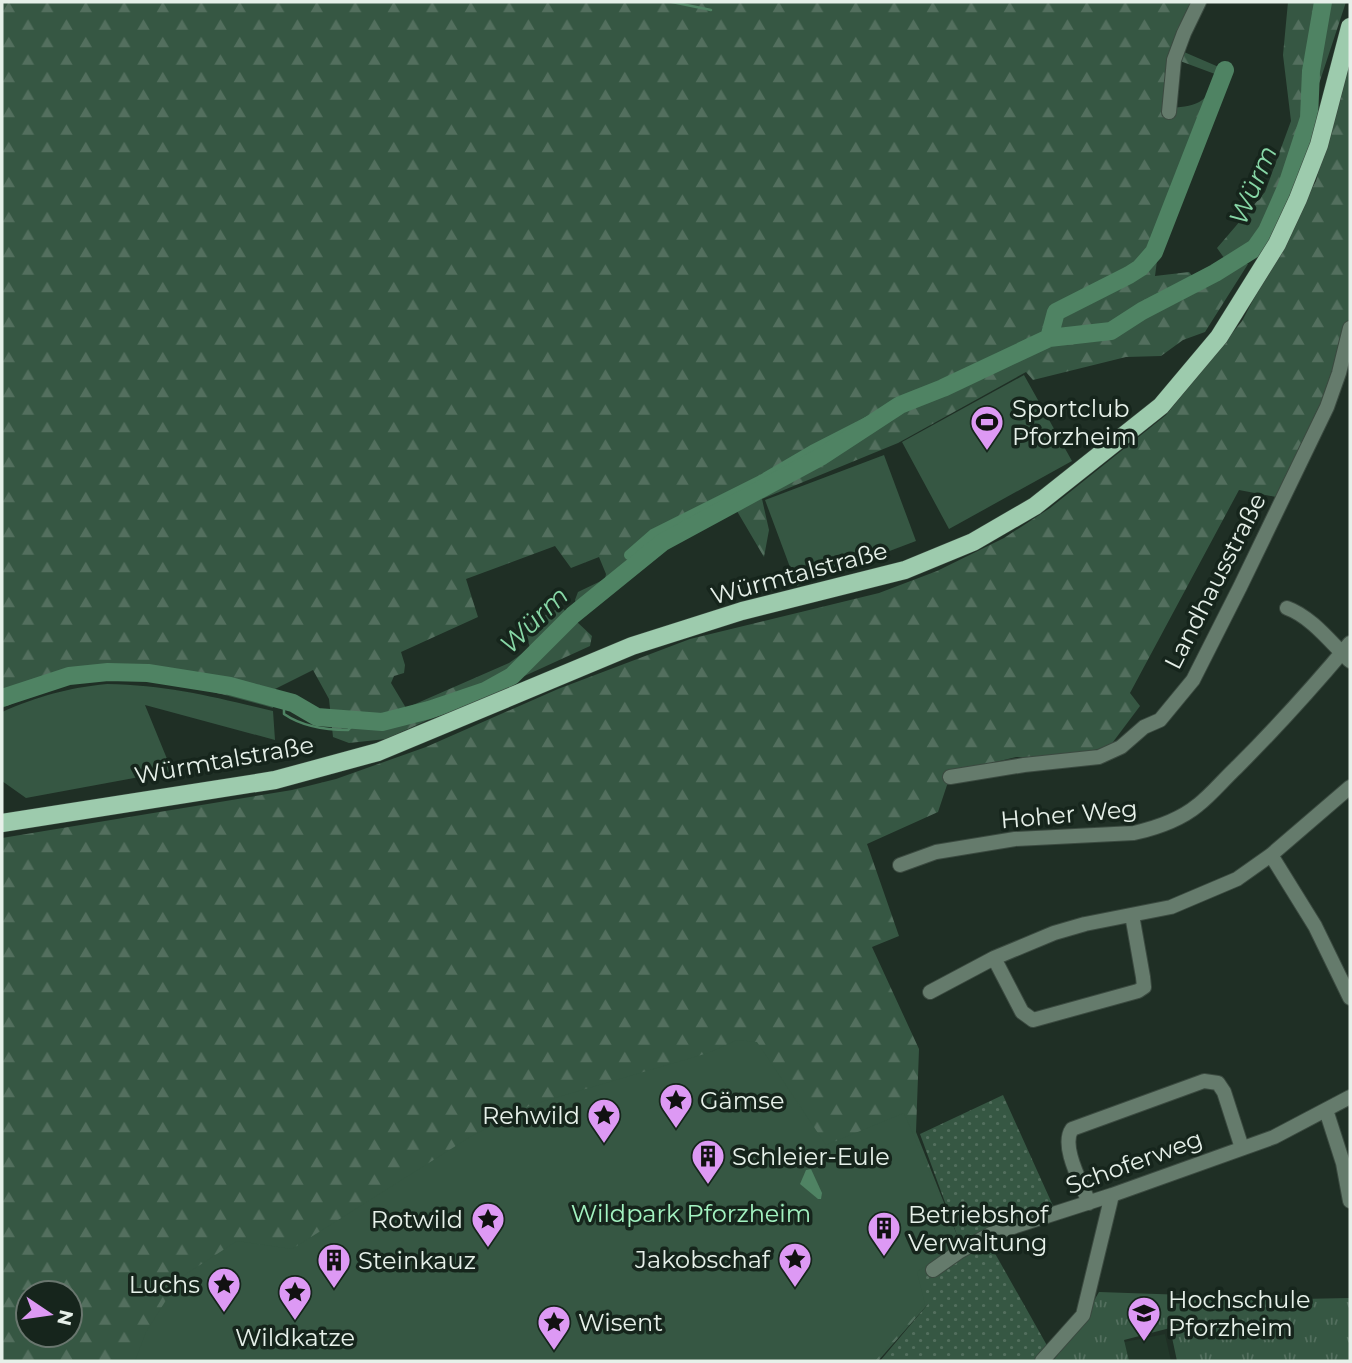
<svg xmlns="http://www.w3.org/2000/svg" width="1352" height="1363" font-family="Montserrat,sans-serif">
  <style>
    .built { fill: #22382a }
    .grass { fill: url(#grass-tufts) }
    .forest { fill: url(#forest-firs); fill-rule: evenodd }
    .park { fill: #365743 }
    .garden { fill: url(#garden-dots) }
    .water { fill: #4f8363 }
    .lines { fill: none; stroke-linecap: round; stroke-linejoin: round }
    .stream { stroke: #4f8363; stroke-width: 2.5 }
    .canal { stroke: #4f8363; stroke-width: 10 }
    .river { stroke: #4f8363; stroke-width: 18 }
    .minor-casing { stroke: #3b4a40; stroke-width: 16 }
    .major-casing { stroke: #3b4a40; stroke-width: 19 }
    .minor { stroke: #657b6c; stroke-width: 14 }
    .major { stroke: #9dcbad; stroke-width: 18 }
    .labels { text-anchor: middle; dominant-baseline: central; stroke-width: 7; stroke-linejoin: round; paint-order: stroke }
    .poi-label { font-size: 24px; fill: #e6f0e9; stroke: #16251c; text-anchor: start }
    .street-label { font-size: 24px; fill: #e6f0e9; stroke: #16251c }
    .park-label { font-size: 24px; fill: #a3f3c1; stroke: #16251c }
    .water-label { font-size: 26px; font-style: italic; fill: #87d7a6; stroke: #16251c }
  </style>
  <defs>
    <pattern id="grass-tufts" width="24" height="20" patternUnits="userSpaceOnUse" patternTransform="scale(1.75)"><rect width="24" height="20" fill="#365743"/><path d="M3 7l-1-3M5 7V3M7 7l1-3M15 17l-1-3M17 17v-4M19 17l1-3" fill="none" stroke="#536f5e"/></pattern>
    <pattern id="forest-firs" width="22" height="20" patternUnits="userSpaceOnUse" patternTransform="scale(1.75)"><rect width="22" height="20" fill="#365743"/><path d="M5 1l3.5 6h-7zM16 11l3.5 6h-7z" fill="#536f5e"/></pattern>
    <pattern id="garden-dots" width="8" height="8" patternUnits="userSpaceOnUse" patternTransform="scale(1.75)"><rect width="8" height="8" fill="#365743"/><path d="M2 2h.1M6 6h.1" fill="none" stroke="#536f5e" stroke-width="1.8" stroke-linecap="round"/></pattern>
  </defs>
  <rect width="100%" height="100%" fill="#1f2f25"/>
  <path class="built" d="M 1165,1334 L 1171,1361 L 1075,1361 L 1078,1351 Z"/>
  <path class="grass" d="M 1099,1292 L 1299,1299 L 1350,1298 L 1350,1361 L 1177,1361 L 1170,1328 L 1124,1340 L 1129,1361 L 1053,1361 L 1080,1325 Z"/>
  <path class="forest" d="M 2,2 L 1195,2 L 1167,108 C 1193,107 1211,104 1215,74 L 1180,61 L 1184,52 L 1228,71 L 1228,80 L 1158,253 L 1155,276 L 1189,272 L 1200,285 L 1242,262 L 1248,264 L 1205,332 L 1183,340 L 1161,356 L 1126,357 L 1033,380 L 1026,372 L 898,443 L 762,499 L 769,530 L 764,557 L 734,506 L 677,538 L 580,613 L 575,600 L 578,592 L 605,579 L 606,574 L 599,557 L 571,568 L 555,546 L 466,579 L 478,617 L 401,652 L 405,665 L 404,673 L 394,676 L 391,683 L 406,708 L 509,663 L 530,648 L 524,626 L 561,607 L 592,636 L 590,646 L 386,739 L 349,743 L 333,737 L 329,699 L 313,670 L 269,692 L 274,702 L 273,708 C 207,690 136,668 67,684 C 45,690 23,699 2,708 Z
    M 1288,2 L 1318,2 L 1319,11 L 1304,60 L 1302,94 L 1307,115 L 1292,161 L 1267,223 L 1254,242 L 1227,262 L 1217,248 L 1265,192 L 1291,121 L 1283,55 Z
    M 1325,2 L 1346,2 L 1314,99 L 1312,99 L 1313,62 Z
    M 1350,48 L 1350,316 L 1322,408 L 1276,497 L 1239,490 L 1130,693 L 1140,706 L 1110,746 L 1066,757 L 1016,757 L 951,773 L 938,812 L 867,844 L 899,936 L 872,947 L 919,1049 L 916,1132 L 961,1246 L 928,1304 L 878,1361 L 2,1361 L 2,838 L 292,790 L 336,779 L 426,747 L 558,689 L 690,639 L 879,593 L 937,571 L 1004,538 L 1050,508 L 1166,415 L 1242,321 L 1316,181 ZM 28,1293 L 70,1293 L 70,1335 L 28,1335 Z"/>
  <path class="park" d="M 1024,375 L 1072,461 L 949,529 L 902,442 Z
    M 884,455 L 916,541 L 797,586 L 765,500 Z
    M 107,684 C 168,685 214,697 273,711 L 275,740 L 145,705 L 172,771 L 26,798 L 2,781 L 2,712 C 39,696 67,688 107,684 Z
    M 737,1040 L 757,1042 L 826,1145 L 904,1113 L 960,1242 L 917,1272 L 925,1304 L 875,1361 L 135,1361 L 146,1332 L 180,1278 L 237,1241 L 292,1249 L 470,1137 L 531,1105 L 708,1053 Z"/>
  <path class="garden" d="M 1003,1095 L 1054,1208 L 984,1234 L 1049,1349 L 1042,1361 L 880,1361 L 928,1304 L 922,1275 L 961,1246 L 920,1134 Z"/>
  <path class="water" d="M 811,1169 L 822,1193 L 821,1199 L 818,1199 L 800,1184 L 806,1170 Z"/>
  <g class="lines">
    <path class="stream" d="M 672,2 L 711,10
      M 284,701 L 284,714 C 303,727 325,730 348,730 L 358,720"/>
    <path class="canal" d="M 629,555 L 653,534 L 761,480 L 812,450 L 900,405"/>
    <path class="river" d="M 1049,338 L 1056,312 L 1129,275 L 1140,268 L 1154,252 L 1225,70
      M 2,698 L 69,676 L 108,672 L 148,673 L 230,686 L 293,703 L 317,717 L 382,722 L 429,710 L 485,691 L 512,676 L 573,615 L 663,542 L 822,456 L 900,405 L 943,388 L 1049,338 L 1111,331 L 1142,311 L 1215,273 L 1255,248 L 1267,231 L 1286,188 L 1309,118 L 1311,71 L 1323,2"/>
    <defs>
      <path id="minor" d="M 1169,112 L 1174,60 L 1184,33 L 1199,2
        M 1287,608 C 1312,617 1332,644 1350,661
        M 950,777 L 1024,765 L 1099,757 L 1121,747 L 1144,727 L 1160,720 L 1193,680 L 1240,587 L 1327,407 L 1339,373 L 1350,328
        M 1271,855 L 1315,926 L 1350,998
        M 900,865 L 936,852 L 1015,839 L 1134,833 C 1156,828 1180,820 1198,805 C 1212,794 1224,779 1237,767 C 1277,727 1314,686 1350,643
        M 994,958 L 1022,1012 L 1033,1020 L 1138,991 L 1144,987 L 1143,977 L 1132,915
        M 930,992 L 994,958 L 1054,933 L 1085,924 L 1171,907 L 1237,879 L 1271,855 L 1350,787
        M 1326,1110 L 1343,1163 L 1350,1201
        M 1089,1203 C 1082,1184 1060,1146 1072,1129 L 1204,1081 L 1218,1083 L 1224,1092 L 1242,1148
        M 933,1270 L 960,1251 L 991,1234 L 1112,1195 L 1274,1137 L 1350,1097
        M 1042,1361 L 1083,1315 L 1112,1195"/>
      <path id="major" d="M 2,823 L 275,780 L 378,752 L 632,646 L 742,611 L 905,570 L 973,542 L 1035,506 L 1161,406 L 1219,337 L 1277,244 L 1298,199 L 1319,145 L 1350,27"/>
    </defs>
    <use href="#minor" class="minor-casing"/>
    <use href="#major" class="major-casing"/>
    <use href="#minor" class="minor"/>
    <use href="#major" class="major"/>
  </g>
  <defs>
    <symbol id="stadium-pin" viewBox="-11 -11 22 30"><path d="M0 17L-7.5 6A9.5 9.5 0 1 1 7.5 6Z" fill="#dd99f4" stroke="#16251c"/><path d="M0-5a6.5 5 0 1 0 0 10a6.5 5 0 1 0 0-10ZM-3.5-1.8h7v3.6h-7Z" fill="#111"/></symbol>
    <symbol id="sight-pin" viewBox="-11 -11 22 30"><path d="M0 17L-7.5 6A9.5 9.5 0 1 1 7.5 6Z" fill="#dd99f4" stroke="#16251c"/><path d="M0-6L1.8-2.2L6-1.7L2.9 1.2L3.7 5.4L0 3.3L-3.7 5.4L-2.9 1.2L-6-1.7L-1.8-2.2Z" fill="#111"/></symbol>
    <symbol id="building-pin" viewBox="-11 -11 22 30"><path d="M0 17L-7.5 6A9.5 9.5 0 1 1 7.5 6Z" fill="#dd99f4" stroke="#16251c"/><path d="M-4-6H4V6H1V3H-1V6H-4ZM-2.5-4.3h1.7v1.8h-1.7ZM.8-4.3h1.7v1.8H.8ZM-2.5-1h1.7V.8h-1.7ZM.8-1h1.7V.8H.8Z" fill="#111"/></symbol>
    <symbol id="university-pin" viewBox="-11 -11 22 30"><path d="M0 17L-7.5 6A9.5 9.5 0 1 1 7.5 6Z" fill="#dd99f4" stroke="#16251c"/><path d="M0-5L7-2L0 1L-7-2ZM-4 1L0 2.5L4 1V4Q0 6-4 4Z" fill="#111"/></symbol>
  </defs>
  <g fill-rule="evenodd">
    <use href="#stadium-pin" x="968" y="403" width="38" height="52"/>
    <use href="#sight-pin" x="657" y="1081" width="38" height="52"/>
    <use href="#sight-pin" x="585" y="1096" width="38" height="52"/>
    <use href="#building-pin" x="689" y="1137" width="38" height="52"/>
    <use href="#sight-pin" x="469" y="1200" width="38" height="52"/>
    <use href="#building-pin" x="865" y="1209" width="38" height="52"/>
    <use href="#sight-pin" x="776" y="1240" width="38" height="52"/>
    <use href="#building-pin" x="315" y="1241" width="38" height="52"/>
    <use href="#sight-pin" x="205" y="1265" width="38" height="52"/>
    <use href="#sight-pin" x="276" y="1273" width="38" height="52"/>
    <use href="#university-pin" x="1125" y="1294" width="38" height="52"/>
    <use href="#sight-pin" x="535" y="1303" width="38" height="52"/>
  </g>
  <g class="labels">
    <g class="poi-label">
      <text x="1012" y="408">Sportclub<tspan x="1012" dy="28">Pforzheim</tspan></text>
      <text x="700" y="1100">Gämse</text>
      <text x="580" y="1115" text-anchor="end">Rehwild</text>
      <text x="732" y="1156">Schleier-Eule</text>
      <text x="908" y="1214">Betriebshof<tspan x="908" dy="28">Verwaltung</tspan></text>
      <text x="463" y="1219" text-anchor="end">Rotwild</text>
      <text x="770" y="1259" text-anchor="end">Jakobschaf</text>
      <text x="358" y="1260">Steinkauz</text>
      <text x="200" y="1284" text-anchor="end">Luchs</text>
      <text x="1168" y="1299">Hochschule<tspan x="1168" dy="28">Pforzheim</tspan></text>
      <text x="578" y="1322">Wisent</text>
      <text x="295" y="1337" text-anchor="middle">Wildkatze</text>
    </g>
    <g class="street-label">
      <text transform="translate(799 573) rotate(-15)">Würmtalstraße</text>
      <text transform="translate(1215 581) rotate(-63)">Landhausstraße</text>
      <text transform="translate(224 760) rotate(-10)">Würmtalstraße</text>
      <text transform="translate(1069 814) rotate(-5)">Hoher Weg</text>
      <text transform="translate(1134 1162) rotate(-20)">Schoferweg</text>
    </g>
    <g class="park-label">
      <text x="691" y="1213">Wildpark Pforzheim</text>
    </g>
    <g class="water-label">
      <text transform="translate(1253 185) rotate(-67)">Würm</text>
      <text transform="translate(534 620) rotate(-44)">Würm</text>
    </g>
  </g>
  <rect width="1352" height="1363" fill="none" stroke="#e6f0e9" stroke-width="7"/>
  <g transform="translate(49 1314) rotate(103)"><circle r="33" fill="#16251c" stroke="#69766e" stroke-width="2"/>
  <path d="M0-5L12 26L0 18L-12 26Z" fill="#dd99f4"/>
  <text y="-10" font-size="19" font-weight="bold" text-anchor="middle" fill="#e6f0e9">N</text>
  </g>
</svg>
